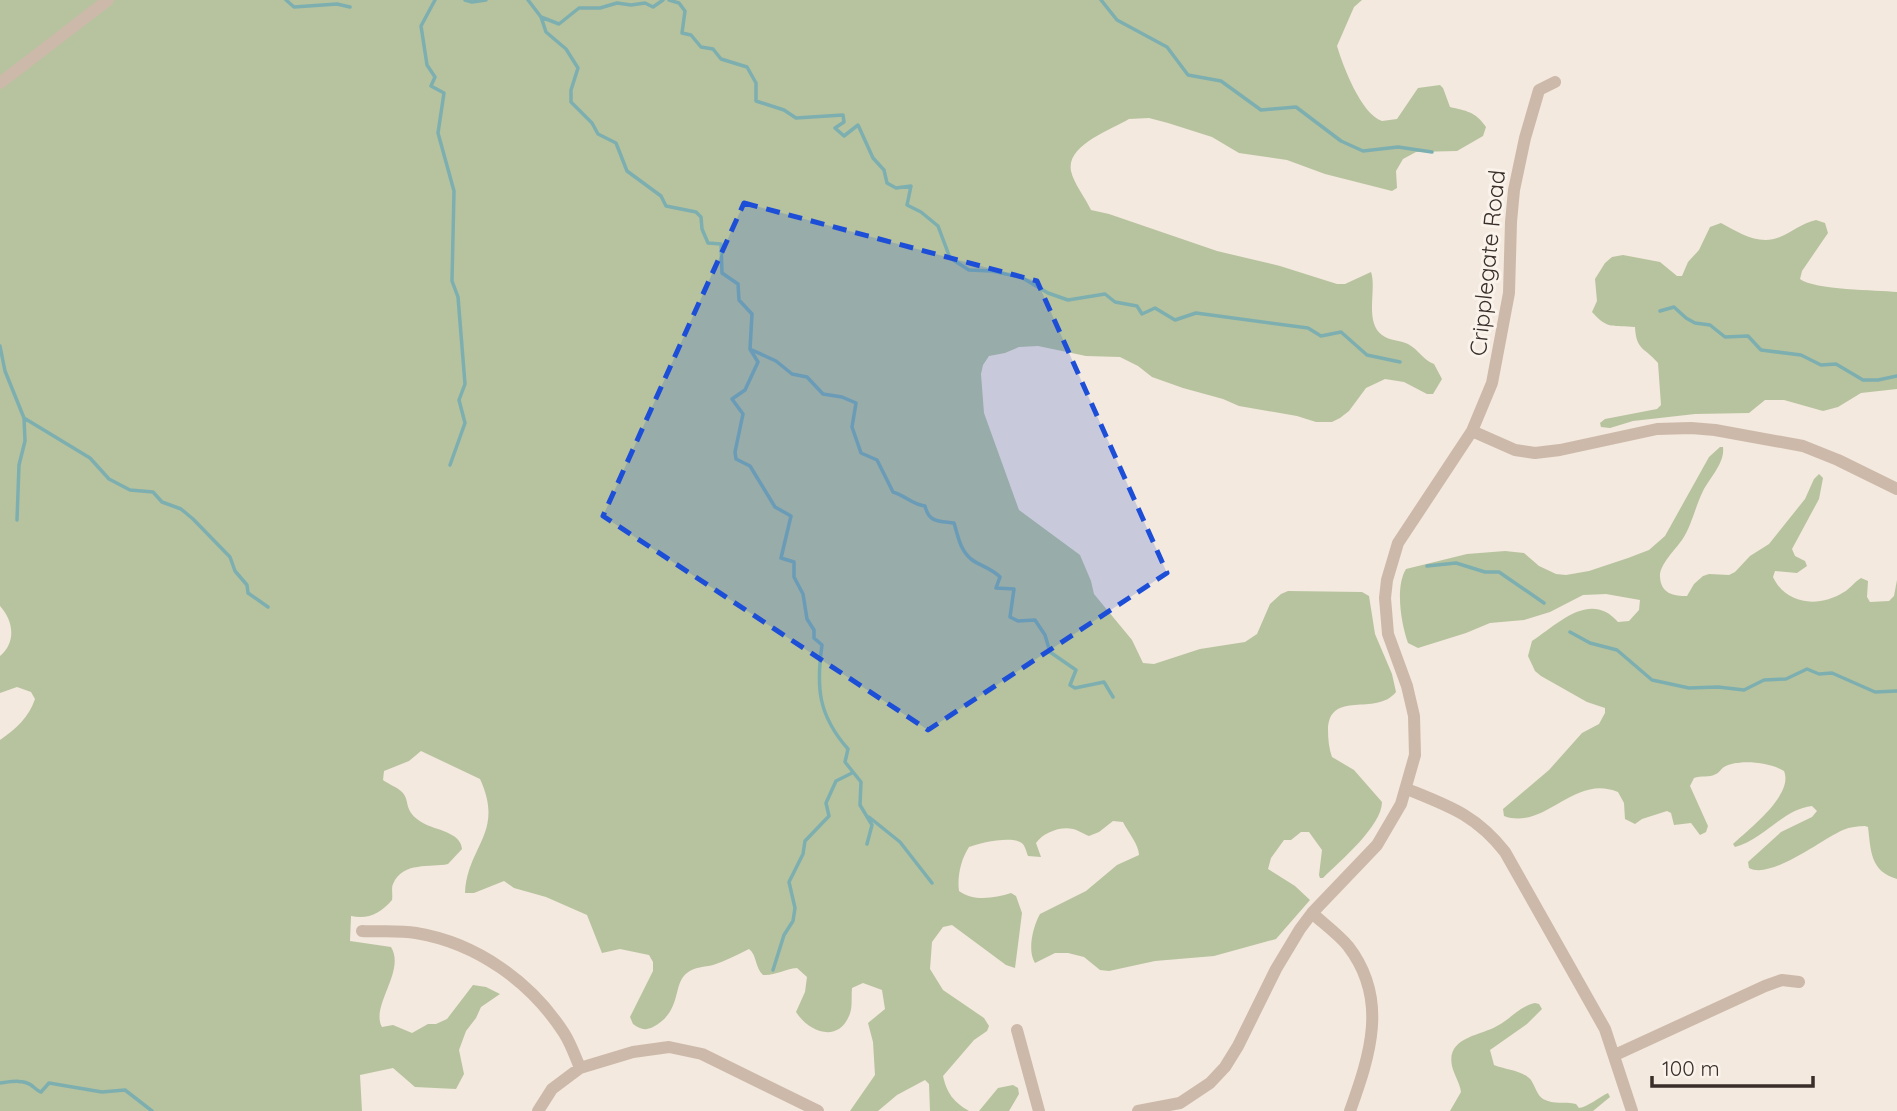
<svg xmlns="http://www.w3.org/2000/svg" width="1897" height="1111" font-family="Quicksand,sans-serif">
  <style>
    .green { fill: #b7c39e }
    .lines { fill: none; stroke-linecap: round; stroke-linejoin: round }
    .stream { stroke: #7dafb1; stroke-width: 3.5 }
    .minor { stroke: #ccb9aa; stroke-width: 12 }
    .marked { fill: #1d4ed8; fill-opacity: 0.2; stroke: #1d4ed8; stroke-width: 5; stroke-dasharray: 14 9; stroke-linejoin: round }
    .labels { text-anchor: middle; dominant-baseline: central; stroke-width: 6; stroke-linejoin: round; paint-order: stroke }
    .street-label { font-size: 23px; fill: #392e29; stroke: #faf3eb }
  </style>
  <rect width="100%" height="100%" fill="#f3e9de"/>
  <path class="green" d="M 0,0 L 1362,0 L 1354,7 L 1337,46 C 1343,66 1361,114 1382,121 L 1397,119 L 1418,88 L 1440,85 L 1443,88 L 1450,107 C 1466,111 1475,111 1486,127 L 1483,136 L 1457,151 L 1416,152 L 1403,159 L 1396,171 L 1397,188 L 1392,191 L 1325,174 L 1287,160 L 1239,153 L 1212,137 L 1168,123 L 1149,118 L 1129,119 C 1111,130 1066,145 1071,171 C 1074,184 1085,197 1091,210 L 1109,214 L 1217,251 L 1280,266 L 1337,284 L 1345,284 L 1371,272 C 1377,289 1364,322 1382,335 C 1390,341 1400,340 1408,344 C 1419,350 1423,360 1434,364 L 1442,379 L 1433,394 L 1427,394 L 1404,382 L 1385,379 L 1366,388 L 1349,411 L 1340,418 L 1332,422 L 1316,422 L 1297,416 L 1239,406 L 1223,399 L 1183,388 L 1152,377 L 1138,366 L 1120,357 L 1086,356 L 1038,346 L 1019,347 L 1005,353 L 989,356 L 983,365 L 981,374 L 984,413 L 1019,510 L 1080,555 L 1091,581 L 1094,594 L 1132,640 L 1143,663 L 1154,664 L 1200,649 L 1245,642 L 1257,634 L 1270,604 L 1281,594 L 1288,591 L 1362,592 L 1369,596 L 1375,634 L 1392,674 L 1396,692 C 1376,717 1329,689 1328,730 C 1328,739 1329,749 1332,757 L 1354,770 L 1382,802 C 1382,826 1340,861 1323,878 L 1320,878 L 1319,875 L 1322,850 L 1309,832 L 1301,832 L 1291,840 L 1284,840 L 1271,858 L 1268,869 L 1295,886 L 1310,900 L 1276,939 L 1214,956 L 1155,961 L 1109,971 L 1100,970 L 1084,957 L 1068,953 L 1055,953 L 1035,963 C 1027,951 1033,926 1040,914 L 1086,891 L 1117,865 L 1139,855 C 1139,845 1128,832 1123,822 L 1113,821 L 1099,832 L 1089,836 C 1084,834 1078,830 1073,829 C 1060,826 1043,833 1036,843 L 1041,857 L 1028,856 C 1026,851 1025,844 1020,842 C 1009,836 979,843 969,847 C 961,859 957,877 959,891 C 974,902 995,898 1011,893 L 1016,896 L 1022,913 L 1015,968 L 1006,965 L 952,925 L 943,927 L 932,942 L 930,969 L 943,990 L 984,1018 L 989,1026 L 987,1031 L 974,1040 L 943,1076 C 947,1094 954,1102 969,1111 L 930,1111 L 929,1084 L 925,1080 L 897,1095 L 878,1111 L 850,1111 L 875,1075 L 873,1042 L 868,1023 L 885,1009 L 882,990 L 863,983 L 852,988 C 851,997 853,1008 849,1016 C 837,1044 808,1031 796,1012 L 805,992 L 807,977 L 797,968 C 784,969 775,976 763,975 C 755,968 757,955 749,949 C 737,955 725,961 713,965 C 705,967 694,967 687,973 C 672,984 683,1011 653,1027 C 645,1031 640,1029 633,1024 L 630,1017 L 653,971 L 653,962 L 649,955 L 620,949 L 602,953 L 587,915 L 546,897 L 514,888 L 504,881 L 474,893 L 465,893 C 467,846 505,833 480,779 L 421,751 L 409,761 L 384,771 L 383,780 C 388,784 397,787 402,792 C 411,801 402,811 423,823 C 435,830 461,832 462,849 L 448,864 C 430,868 403,861 393,884 C 391,888 393,895 392,900 C 381,913 368,920 351,916 L 350,941 L 391,947 C 406,971 370,1006 382,1027 L 393,1025 L 412,1033 L 428,1024 L 436,1024 L 447,1019 L 473,985 L 486,987 L 500,994 L 481,1007 L 476,1018 L 466,1031 L 459,1050 L 464,1074 L 456,1089 L 415,1087 L 393,1068 L 360,1075 L 362,1111 L 0,1111 L 0,740 C 16,729 29,717 35,699 L 31,692 L 17,687 L 0,693 L 0,656 C 17,642 13,620 0,606 Z
    M 1816,220 L 1825,223 L 1828,233 L 1802,271 L 1800,279 C 1814,290 1877,290 1897,292 L 1897,389 L 1861,393 L 1838,407 L 1823,411 L 1784,400 L 1765,400 L 1749,413 L 1695,414 L 1633,421 L 1610,428 L 1601,427 L 1600,423 L 1605,419 L 1657,409 L 1661,405 L 1658,363 C 1646,348 1636,351 1635,327 C 1613,325 1608,330 1592,312 L 1597,301 L 1595,279 L 1605,263 L 1612,257 L 1623,255 L 1660,262 L 1677,276 L 1682,276 L 1688,262 L 1699,250 L 1710,227 L 1721,223 C 1740,233 1759,246 1780,237 C 1792,232 1802,223 1816,220 Z
    M 1720,447 L 1723,447 C 1725,463 1710,477 1703,491 C 1695,507 1692,525 1682,540 C 1675,550 1659,565 1660,577 C 1661,594 1674,596 1687,596 L 1694,584 L 1703,576 L 1709,574 L 1729,575 L 1735,572 L 1750,556 L 1769,544 L 1805,499 L 1814,479 L 1819,474 L 1823,478 L 1819,499 L 1792,549 L 1795,556 L 1805,561 L 1807,566 L 1797,573 L 1775,571 L 1773,577 C 1786,605 1819,608 1844,592 C 1850,589 1854,582 1861,578 L 1868,581 L 1867,597 L 1870,602 L 1889,601 L 1894,596 L 1897,580 L 1897,879 C 1870,871 1871,851 1868,827 L 1865,826 C 1858,826 1850,827 1843,830 C 1822,839 1771,880 1749,868 L 1748,862 L 1781,832 L 1812,817 L 1817,811 L 1812,806 C 1783,809 1763,840 1735,847 L 1733,844 C 1749,829 1794,795 1784,771 C 1769,762 1739,759 1724,767 C 1721,769 1719,773 1716,774 C 1709,778 1701,775 1694,778 L 1690,786 L 1708,826 L 1706,832 L 1700,835 L 1691,823 L 1674,825 L 1671,813 L 1667,811 L 1642,819 L 1635,824 L 1625,819 L 1624,803 L 1618,792 C 1574,773 1545,831 1504,816 L 1503,809 L 1549,770 L 1582,733 L 1599,724 L 1605,713 L 1605,708 L 1587,702 L 1541,676 L 1535,671 L 1528,656 L 1532,641 C 1558,624 1590,590 1618,622 L 1629,621 L 1639,610 L 1640,600 L 1606,594 L 1583,595 L 1550,612 L 1524,620 L 1490,623 L 1466,633 L 1418,648 L 1408,643 C 1401,623 1395,587 1406,569 L 1467,554 L 1505,551 L 1524,553 L 1539,566 L 1556,574 L 1566,575 L 1589,571 L 1628,558 L 1649,550 L 1665,536 L 1709,457 Z
    M 1535,1003 L 1539,1004 L 1542,1009 L 1527,1024 L 1490,1050 L 1494,1065 C 1506,1070 1522,1070 1531,1080 C 1535,1086 1537,1095 1543,1099 C 1554,1105 1565,1101 1576,1104 L 1579,1108 C 1588,1107 1599,1097 1608,1093 L 1610,1097 L 1593,1111 L 1450,1111 L 1461,1092 C 1460,1083 1454,1075 1452,1066 C 1446,1037 1480,1036 1497,1026 C 1511,1019 1518,1007 1535,1003 Z
    M 1013,1085 L 1018,1088 L 1019,1094 L 1009,1111 L 979,1111 L 998,1088 Z"/>
  <g class="lines">
    <path class="stream" d="M 286,0 L 294,7 L 337,4 L 350,7
      M 435,0 L 421,26 L 427,65 L 435,77 L 431,86 L 444,93 L 438,133 L 454,191 L 452,281 L 458,297 L 465,384 L 459,400 L 465,423 L 450,465
      M 465,0 L 472,2 L 486,0
      M 528,0 L 541,17 L 559,24 L 579,8 L 600,8 L 617,3 L 631,5 L 645,3 L 653,7 L 663,0
      M 669,0 L 679,3 L 685,11 L 682,33 L 691,35 L 701,47 L 713,49 L 721,59 L 747,67 L 756,83 L 756,101 L 784,110 L 796,118 L 843,115 L 844,122 L 835,128 L 844,136 L 858,125 L 873,158 L 884,170 L 887,183 L 896,188 L 911,186 L 907,205 L 921,212 L 938,226 L 950,258 L 969,270 L 992,271 L 1021,277 L 1048,293 L 1068,300 L 1105,294 L 1115,302 L 1137,306 L 1142,314 L 1155,308 L 1175,320 L 1196,313 L 1308,328 L 1321,336 L 1341,332 L 1367,355 L 1400,362
      M 1101,0 L 1117,20 L 1167,47 L 1188,75 L 1221,81 L 1261,110 L 1296,107 L 1341,141 L 1363,151 L 1398,147 L 1432,152
      M 541,17 L 546,32 L 566,49 L 578,68 L 571,90 L 571,102 L 592,123 L 598,134 L 616,143 L 627,171 L 661,196 L 666,206 L 696,212 L 701,217 L 702,229 L 708,243 L 721,244 L 722,273 L 738,284 L 739,300 L 752,314 L 750,349 L 758,362 L 745,390 L 732,399 L 743,414 L 735,452 L 736,459 L 750,466 L 775,507 L 791,516 L 781,558 L 794,562 L 794,577 L 803,594 L 807,619 L 814,630 L 814,638 L 822,645 C 816,687 818,715 848,749 L 845,762 L 861,782 L 860,805 L 872,825 L 867,844
      M 1660,311 L 1674,307 L 1686,318 L 1695,323 L 1710,325 L 1725,337 L 1748,336 L 1761,350 L 1801,355 L 1821,365 L 1836,364 L 1863,380 L 1878,380 L 1897,376
      M 0,346 L 5,371 L 24,418 L 25,441 L 19,465 L 17,520
      M 752,350 L 776,361 L 792,374 L 807,377 L 823,394 L 842,397 L 856,403 L 852,427 L 861,453 L 877,460 L 893,492 C 906,496 913,505 925,506 C 929,523 939,521 954,523 C 958,536 960,550 971,559 C 980,566 991,568 1000,577 L 996,588 L 1014,589 L 1010,617 L 1018,621 L 1035,620 L 1045,635 L 1050,652 L 1076,670 L 1070,685 L 1075,688 L 1104,682 L 1113,697
      M 24,418 L 90,458 L 109,479 L 130,490 L 153,492 L 162,502 L 181,509 L 193,519 L 230,557 L 235,571 L 247,585 L 248,593 L 268,607
      M 1427,566 L 1456,563 L 1485,572 L 1499,572 L 1544,603
      M 1570,632 L 1590,643 L 1617,650 L 1652,680 L 1689,688 L 1718,687 L 1744,690 L 1764,680 L 1786,679 L 1807,669 L 1819,674 L 1832,673 L 1875,692 L 1897,691
      M 869,817 L 900,842 L 932,883
      M 773,970 L 784,935 L 793,921 L 795,908 L 789,882 L 803,854 L 805,841 L 829,816 L 826,803 L 836,781 L 852,773
      M 0,1083 C 9,1082 23,1079 31,1085 C 34,1087 37,1091 41,1092 L 49,1083 L 102,1092 L 125,1090 L 152,1111"/>
    <path class="minor" d="M 0,83 L 108,0
      M 1472,431 L 1515,450 L 1535,453 L 1560,450 L 1657,429 L 1691,428 L 1715,430 L 1803,446 L 1838,460 L 1897,489
      M 1407,789 C 1449,806 1476,815 1505,852 L 1605,1029 L 1632,1111
      M 1312,913 C 1324,924 1338,934 1348,946 C 1389,999 1370,1055 1350,1111
      M 362,931 C 379,932 399,930 416,933 C 477,943 531,982 564,1033 C 571,1044 575,1056 580,1068
      M 1017,1030 L 1039,1111
      M 1615,1055 L 1765,986 L 1782,980 L 1799,982
      M 538,1111 L 552,1089 L 580,1068 L 633,1052 L 669,1047 L 702,1054 L 818,1111
      M 1138,1111 L 1180,1103 L 1210,1083 L 1225,1067 L 1238,1046 L 1276,969 L 1300,929 L 1312,913 L 1377,845 L 1401,804 L 1415,755 L 1414,716 L 1407,686 L 1388,634 L 1385,598 L 1387,580 L 1398,543 L 1472,431 L 1492,383 L 1509,293 L 1511,222 L 1514,190 L 1525,138 L 1539,90 L 1555,82"/>
  </g>
  <path class="marked" d="M 744,203 L 1037,281 L 1167,573 L 928,730 L 603,516 Z"/>
  <g class="labels">
    <g class="street-label">
      <text transform="translate(1487 263) rotate(-84)">Cripplegate Road</text>
    </g>
  </g>
  <path d="M1652 1076v10h161v-10" fill="none" stroke="#392e29" stroke-width="3.5"/>
  <text x="1662" y="1076" font-size="21" fill="#392e29" stroke="#faf3eb" stroke-width="5" paint-order="stroke">100 m</text>
</svg>
